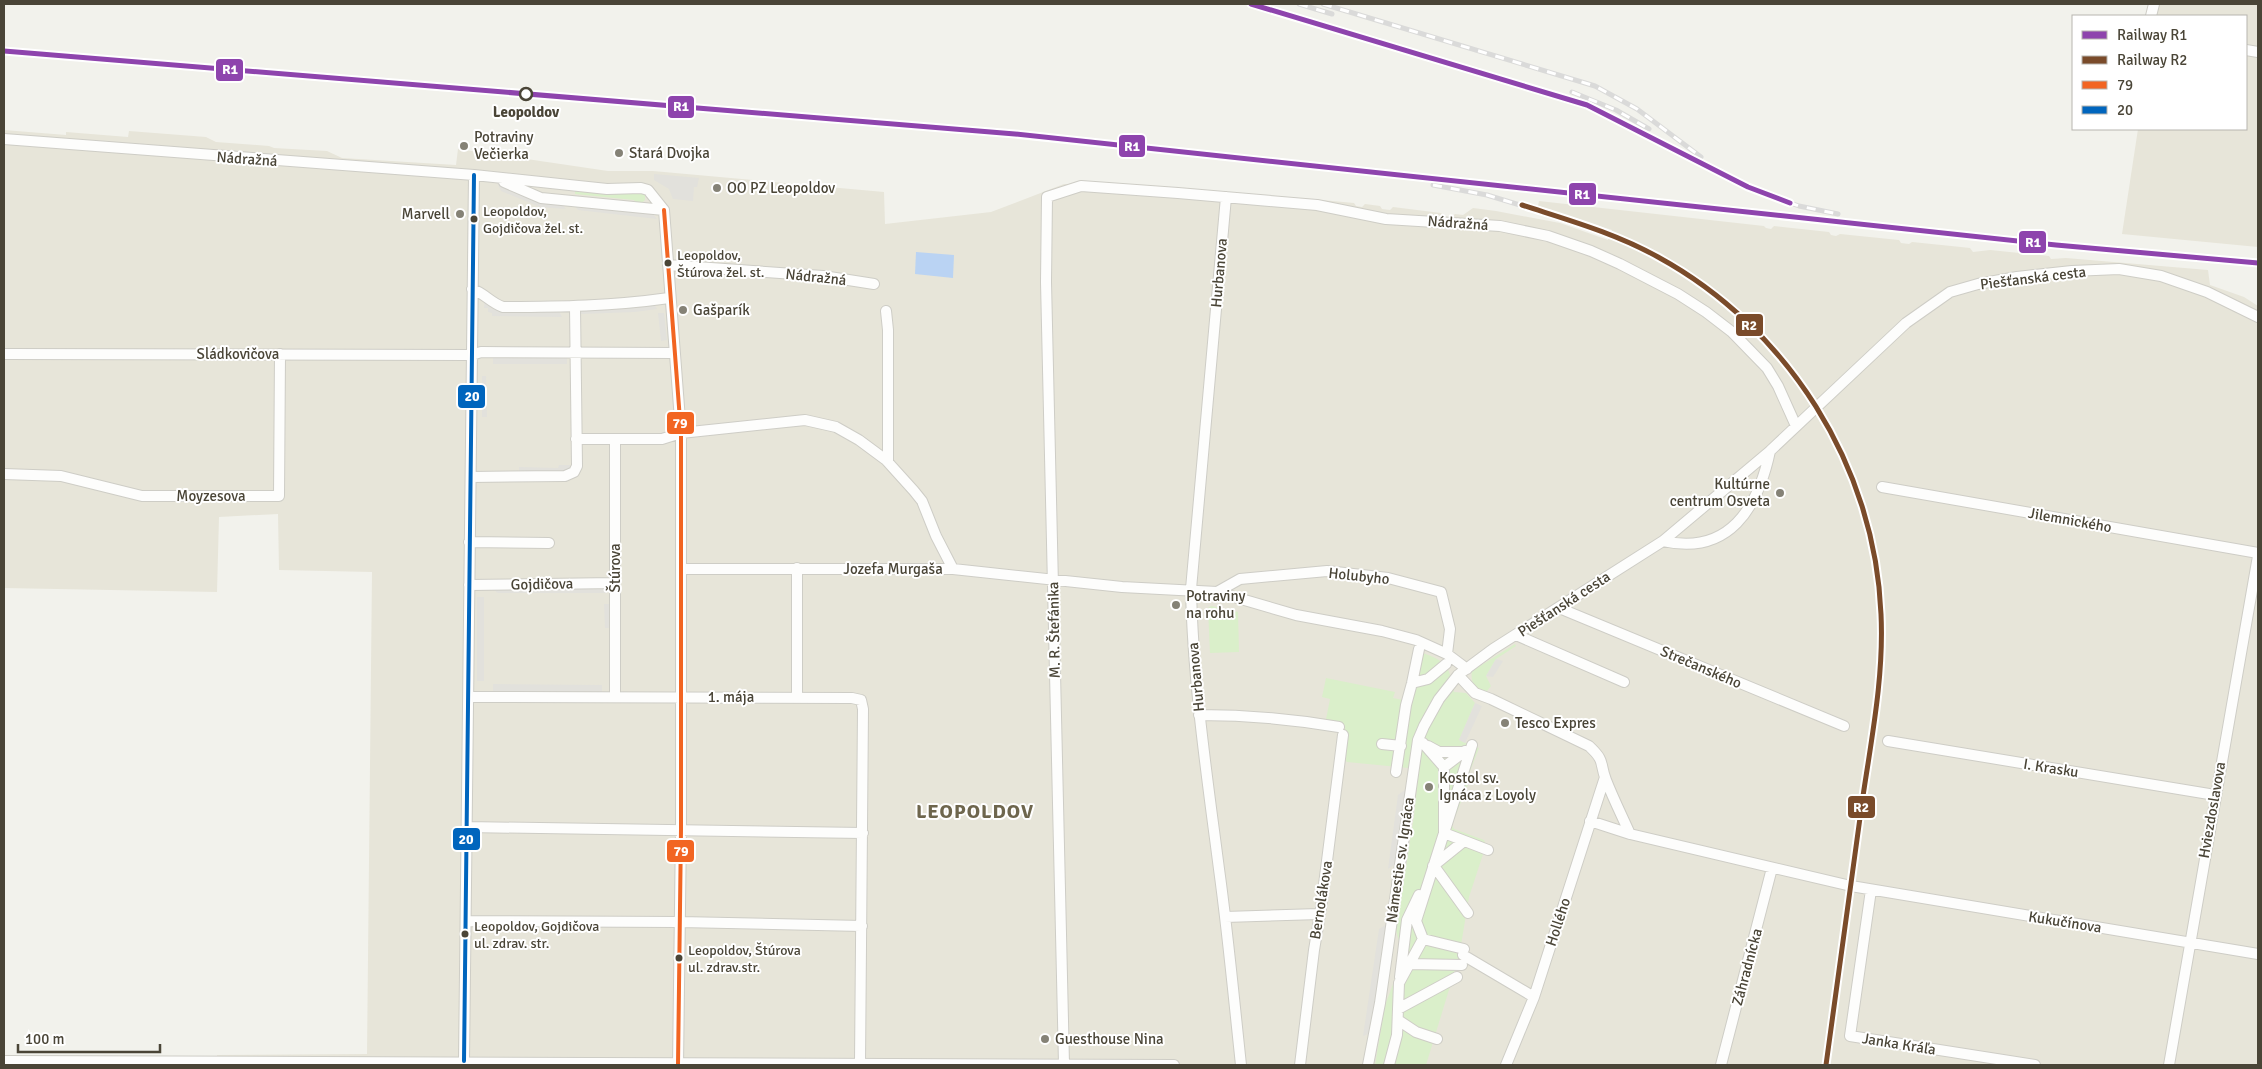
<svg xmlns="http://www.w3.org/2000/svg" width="2262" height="1069" font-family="Signika,sans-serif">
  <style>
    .residential { fill: #e7e5d9 }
    .green { fill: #daefca }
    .parking { fill: #e2e1dc }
    .water { fill: #bad3f3 }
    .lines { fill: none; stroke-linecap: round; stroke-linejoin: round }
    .minor-casing { stroke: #cecdc6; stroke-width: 12 }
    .minor { stroke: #fdfdfc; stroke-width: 10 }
    .rail-casing { stroke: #dadad9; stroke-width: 5 }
    .rail { stroke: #fff; stroke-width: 3; stroke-dasharray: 9; stroke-linecap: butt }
    .bus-1-casing { stroke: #fff; stroke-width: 8 }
    .bus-2-casing { stroke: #fff; stroke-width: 8 }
    .bus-1 { stroke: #f26522; stroke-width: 4 }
    .bus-2 { stroke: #0065bd; stroke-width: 4 }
    .rail-1-casing { stroke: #fff; stroke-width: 9 }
    .rail-2-casing { stroke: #fff; stroke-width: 9 }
    .rail-1 { stroke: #8e44ad; stroke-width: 5 }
    .rail-2 { stroke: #7a4b2a; stroke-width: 5 }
    .stop-dot { fill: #fff; stroke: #4a4537; stroke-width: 2.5 }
    .poi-dot { fill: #858276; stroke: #fff; stroke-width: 2 }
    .bus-dot { fill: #4a4537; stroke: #fff; stroke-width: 2 }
    .labels { text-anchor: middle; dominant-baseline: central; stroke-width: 4; stroke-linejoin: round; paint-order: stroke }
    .bus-label { font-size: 14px; fill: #4a4537; stroke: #fff; text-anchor: start }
    .stop-label { font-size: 15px; font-weight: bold; fill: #4a4537; stroke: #fff }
    .poi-label { font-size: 15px; fill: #4a4537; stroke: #fff; text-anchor: start }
    .street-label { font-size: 15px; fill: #4a4537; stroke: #fff }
    .district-label { font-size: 20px; font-weight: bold; letter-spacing: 1px; fill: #6e664d; stroke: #fff }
    .line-badge { stroke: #fff; stroke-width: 2 }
    .badge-label { font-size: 14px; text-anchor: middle; font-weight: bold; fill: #fff }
  </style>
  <rect width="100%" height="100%" fill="#f2f2ec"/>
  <path class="residential" d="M 2156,4 L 2258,4 L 2258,247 L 2122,234 L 2138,129 L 2246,129 L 2246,16 L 2155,16 Z
    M 4,130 L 66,135 L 66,132 L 128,137 L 129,131 L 206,137 L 216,142 L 269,146 L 274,148 L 327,151 L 342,158 L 456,165 L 458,149 L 608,171 L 653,171 L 884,192 L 885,224 L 991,212 L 1064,184 L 1114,184 L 1322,202 L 1322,200 L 1354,203 L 1356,206 L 1362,207 L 1365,204 L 1380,206 L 1382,209 L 1390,210 L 1393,207 L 1441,213 L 1443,216 L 1452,217 L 1455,214 L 1463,215 L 1473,208 L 1496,211 L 1560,223 L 1608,240 L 1612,230 L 1538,206 L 1539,201 L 1764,226 L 1766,228 L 1771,229 L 1774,226 L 1829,232 L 1831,235 L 1836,236 L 1840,234 L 1899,240 L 1901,243 L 1909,244 L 1912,242 L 1961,247 L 1970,248 L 1973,252 L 1990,250 L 2040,255 L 2049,256 L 2051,259 L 2066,258 L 2208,270 L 2210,285 L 2244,297 L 2258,306 L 2258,1065 L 217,1065 L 217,1055 L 367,1054 L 372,572 L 279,570 L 278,514 L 219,517 L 217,592 L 4,588 Z"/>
  <path class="green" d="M 575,190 L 632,190 L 645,194 L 645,200 L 638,206 L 634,200 L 575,194 Z
    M 1211,606 L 1238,612 L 1239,652 L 1210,653 L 1208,608 Z
    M 1515,644 L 1516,646 L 1496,659 L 1486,676 L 1491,686 L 1487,691 C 1475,691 1470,682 1472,671 Z
    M 1415,650 C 1444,661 1449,661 1454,692 L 1466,693 L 1475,703 L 1459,740 L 1479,748 L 1469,774 L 1471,776 L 1452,825 L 1454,829 L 1484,840 L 1486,845 L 1469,897 L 1459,957 L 1426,1065 L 1375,1065 L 1385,1005 L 1395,979 L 1400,945 L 1396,931 L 1414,816 L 1419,769 L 1347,762 L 1344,759 C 1346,735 1351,728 1326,719 L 1330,699 L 1322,697 L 1326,678 L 1395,692 L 1393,698 L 1403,700 Z"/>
  <path class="parking" d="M 654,174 L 699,178 L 697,187 L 694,187 L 693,201 L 673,199 L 669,189 L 654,180 Z
    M 497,183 L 541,201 L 561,203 L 566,209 L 540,207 L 501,191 Z
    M 573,204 L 652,213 L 657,219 L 578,210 Z
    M 485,298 L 496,310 L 559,311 L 562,317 L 492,316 L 492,313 L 488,312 L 488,308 L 484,308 Z
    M 653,303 L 657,309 L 635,312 L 581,314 L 578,309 Z
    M 658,313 L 664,313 L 667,340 L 661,341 Z
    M 493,356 L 567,356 L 567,364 L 493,364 Z
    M 482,376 L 486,376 L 487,417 L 482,417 Z
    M 559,465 L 570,465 L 570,471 L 559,471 L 559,474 L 519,473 L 519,467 L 558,468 Z
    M 603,586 L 607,593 L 498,593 L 490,587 Z
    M 477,597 L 484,597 L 484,681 L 477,681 Z
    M 604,604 L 611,604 L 612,628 L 605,628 Z
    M 1496,659 L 1503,661 L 1493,677 L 1486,676 Z
    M 493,684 L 602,685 L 602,692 L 493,692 Z
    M 1475,703 L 1482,706 L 1465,743 L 1459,740 Z
    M 1406,789 L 1394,865 L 1388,869 L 1398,795 Z
    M 1387,924 L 1371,1033 L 1363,1036 L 1379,929 Z"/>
  <path class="water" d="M 916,252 L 954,255 L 953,278 L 915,274 Z"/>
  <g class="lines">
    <defs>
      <path id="minor" d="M 2151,16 L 2154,4
        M 2246,50 L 2258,52
        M 4,139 L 474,175 L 607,189 L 641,188 L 648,190 L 664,210
        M 504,182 L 541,198 L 664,210
        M 1226,197 L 1191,589 C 1193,683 1207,776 1219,869 C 1228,934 1234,1000 1241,1065
        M 664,210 L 681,433 L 681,829 L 678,1065
        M 668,265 L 823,276 L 874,284
        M 472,289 C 484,293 491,303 503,307 C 559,307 613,306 669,298
        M 886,311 L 888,330 L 888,462
        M 4,354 L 472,355 L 481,352 L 675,353
        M 576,439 L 662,439 L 681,433 L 805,420 L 836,427 L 859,440 L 886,460 L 914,491 L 922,501 L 936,536 L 953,569
        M 615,439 L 615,697
        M 4,474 L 61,476 L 142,496 L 279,496 L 280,354
        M 471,477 L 565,476 L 574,472 L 577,466 L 575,307
        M 1882,487 L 2258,553
        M 1663,541 C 1729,556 1758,508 1770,451
        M 469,542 L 549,543
        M 682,569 L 953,569 L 1122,587 L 1217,592 L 1296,615 L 1382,631 L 1416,640 L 1447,654 L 1467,669
        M 469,585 L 615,583
        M 1217,592 L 1240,579 L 1327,571 L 1388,578 L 1441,592 L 1450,629 L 1447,654
        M 1559,608 L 1844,726
        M 1516,635 L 1624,682
        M 1458,675 L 1475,693 L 1491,699 L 1589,746 C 1606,762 1599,762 1606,780 C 1613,798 1622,816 1630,834
        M 1412,683 L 1428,679 L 1446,664
        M 468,697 L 852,698 L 861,700 L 863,709 L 860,1063
        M 797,697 L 797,568
        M 1199,715 C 1247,715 1292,719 1339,727
        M 1888,741 L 2215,795
        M 1423,743 L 1444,767 L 1444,833 L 1488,850
        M 1382,744 L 1401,746
        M 1428,746 L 1439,752 L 1463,752
        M 1444,767 L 1465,751
        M 1396,772 L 1406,705 L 1412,683 L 1419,649
        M 1590,821 L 1630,834 L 1851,886 L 2258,954
        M 467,827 L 863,833
        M 1433,866 L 1464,841
        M 1434,866 L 1468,913
        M 1871,890 L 1850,1036 L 2035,1065
        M 1225,917 L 1319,914
        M 466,921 L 680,922 L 862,926
        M 1423,939 L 1464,949
        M 1463,955 L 1534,997
        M 1410,964 L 1462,965
        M 1400,977 L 1407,920 L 1419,895
        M 1398,1009 L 1457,977
        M 1398,1020 L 1416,1032 L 1437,1039
        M 4,1061 L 1174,1065
        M 464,1061 L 474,175
        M 1064,1064 L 1046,282 L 1047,197 L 1081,186 L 1178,193 L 1317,205 L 1386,219 L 1500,226 L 1548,236 L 1591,251 L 1620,264 L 1678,294 L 1706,312 L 1732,332 L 1767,368 L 1778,386 L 1796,426
        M 1300,1065 L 1314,950 L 1321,908 L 1343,735
        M 1368,1065 L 1380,1003 L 1418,740 L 1424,726 L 1439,699 L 1458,675 L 1493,649 L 1663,541 L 1770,451 L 1906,323 L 1950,292 L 1978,284 L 2017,277 L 2072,271 L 2119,269 L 2161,276 L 2207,292 L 2258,317
        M 1389,1065 L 1397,1035 L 1399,983 L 1423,939 L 1416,921 L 1472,745
        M 1506,1065 L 1534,997 L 1605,777
        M 1721,1065 L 1772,868
        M 2169,1065 L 2258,556"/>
    </defs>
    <use href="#minor" class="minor-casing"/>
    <use href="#minor" class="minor"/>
    <defs>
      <path id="rail" d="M 1251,4 L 1572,99 L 1602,112 L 1761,193 L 1799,206 L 1838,214
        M 1299,4 L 1332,14
        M 1323,4 L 1595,86 L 1637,109 L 1701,157
        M 1572,92 L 1616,110 L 1649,129
        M 1433,185 L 1487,195 L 1582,224"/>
    </defs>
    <use href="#rail" class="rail-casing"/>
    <use href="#rail" class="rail"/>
    <defs>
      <path id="bus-1" d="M 664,210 L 681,433 L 681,829 L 678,1065"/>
      <path id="bus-2" d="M 464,1061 L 474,175"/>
    </defs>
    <use href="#bus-1" class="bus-1-casing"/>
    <use href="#bus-2" class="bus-2-casing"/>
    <use href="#bus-1" class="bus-1"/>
    <use href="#bus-2" class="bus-2"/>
    <defs>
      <path id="rail-1" d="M 1251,4 L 1587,105 L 1748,187 L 1790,203
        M 4,51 L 1015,134 L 2056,245 L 2258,263"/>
      <path id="rail-2" d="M 1522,205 C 1568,220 1615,233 1658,257 C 1788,328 1875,466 1881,614 C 1884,675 1872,736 1863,796 C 1851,886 1838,975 1826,1065"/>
    </defs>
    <use href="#rail-1" class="rail-1-casing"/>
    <use href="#rail-2" class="rail-2-casing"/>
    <use href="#rail-1" class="rail-1"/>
    <use href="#rail-2" class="rail-2"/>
  </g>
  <circle class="stop-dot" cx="526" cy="94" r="6"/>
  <g class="poi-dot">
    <circle cx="464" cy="146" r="5"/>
    <circle cx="619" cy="153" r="5"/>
    <circle cx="717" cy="188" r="5"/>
    <circle cx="460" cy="214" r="5"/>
    <circle cx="683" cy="310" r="5"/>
    <circle cx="1780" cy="493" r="5"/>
    <circle cx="1176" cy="605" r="5"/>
    <circle cx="1505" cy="723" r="5"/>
    <circle cx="1429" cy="787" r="5"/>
    <circle cx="1045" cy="1039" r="5"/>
  </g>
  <g class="bus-dot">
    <circle cx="474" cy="219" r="4.5"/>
    <circle cx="668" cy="263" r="4.5"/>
    <circle cx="465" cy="934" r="4.5"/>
    <circle cx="679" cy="958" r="4.5"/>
  </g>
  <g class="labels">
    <g class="bus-label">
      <text x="483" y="211">Leopoldov,<tspan x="483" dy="17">Gojdičova žel. st.</tspan></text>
      <text x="677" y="255">Leopoldov,<tspan x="677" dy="17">Štúrova žel. st.</tspan></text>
      <text x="474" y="926">Leopoldov, Gojdičova<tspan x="474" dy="17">ul. zdrav. str.</tspan></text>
      <text x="688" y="950">Leopoldov, Štúrova<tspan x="688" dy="17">ul. zdrav.str.</tspan></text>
    </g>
    <g class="stop-label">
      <text x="526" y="112">Leopoldov</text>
    </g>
    <g class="poi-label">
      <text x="474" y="137">Potraviny<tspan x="474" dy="17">Večierka</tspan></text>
      <text x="629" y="153">Stará Dvojka</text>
      <text x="727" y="188">OO PZ Leopoldov</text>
      <text x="450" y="214" text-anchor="end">Marvell</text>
      <text x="693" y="310">Gašparík</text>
      <text x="1770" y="484" text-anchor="end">Kultúrne<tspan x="1770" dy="17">centrum Osveta</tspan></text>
      <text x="1186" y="596">Potraviny<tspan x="1186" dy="17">na rohu</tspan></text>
      <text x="1515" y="723">Tesco Expres</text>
      <text x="1439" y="778">Kostol sv.<tspan x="1439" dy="17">Ignáca z Loyoly</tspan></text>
      <text x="1055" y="1039">Guesthouse Nina</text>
    </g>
    <g class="street-label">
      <text transform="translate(247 159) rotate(4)">Nádražná</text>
      <text transform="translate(1458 223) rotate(4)">Nádražná</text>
      <text transform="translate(1219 273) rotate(-85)">Hurbanova</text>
      <text transform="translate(816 277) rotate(6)">Nádražná</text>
      <text transform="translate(2033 278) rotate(-7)">Piešťanská cesta</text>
      <text x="238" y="354">Sládkovičova</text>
      <text x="211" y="496">Moyzesova</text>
      <text transform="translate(2070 520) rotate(10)">Jilemnického</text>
      <text transform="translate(615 568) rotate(-90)">Štúrova</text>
      <text x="893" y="569">Jozefa Murgaša</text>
      <text transform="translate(1359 576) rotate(6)">Holubyho</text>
      <text transform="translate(542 584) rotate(-1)">Gojdičova</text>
      <text transform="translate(1564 604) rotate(-33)">Piešťanská cesta</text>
      <text transform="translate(1054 630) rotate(-91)">M. R. Štefánika</text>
      <text transform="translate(1701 667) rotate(23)">Strečanského</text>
      <text transform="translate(1196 677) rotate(-95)">Hurbanova</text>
      <text x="731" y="697">1. mája</text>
      <text transform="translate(2051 768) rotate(9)">I. Krasku</text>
      <text transform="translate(2212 810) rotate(-80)">Hviezdoslavova</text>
      <text transform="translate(1400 860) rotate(-82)">Námestie sv. Ignáca</text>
      <text transform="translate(1321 900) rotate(-81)">Bernolákova</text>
      <text transform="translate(1558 922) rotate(-72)">Hollého</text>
      <text transform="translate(2065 922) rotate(9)">Kukučínova</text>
      <text transform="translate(1747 967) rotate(-75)">Záhradnícka</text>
      <text transform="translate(1899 1044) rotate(9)">Janka Kráľa</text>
    </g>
    <g class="district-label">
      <text x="975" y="811">LEOPOLDOV</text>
    </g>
  </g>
  <g class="line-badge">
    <rect x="215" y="58" width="29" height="24" rx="5" fill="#8e44ad"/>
    <rect x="667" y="95" width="28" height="24" rx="5" fill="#8e44ad"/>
    <rect x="1118" y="134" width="28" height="24" rx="5" fill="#8e44ad"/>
    <rect x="1568" y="182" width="29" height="24" rx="5" fill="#8e44ad"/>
    <rect x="2018" y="230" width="29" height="24" rx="5" fill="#8e44ad"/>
    <rect x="1735" y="313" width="29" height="24" rx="5" fill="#7a4b2a"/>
    <rect x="457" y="384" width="29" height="25" rx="5" fill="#0065bd"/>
    <rect x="666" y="411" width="29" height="24" rx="5" fill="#f26522"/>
    <rect x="1847" y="795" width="29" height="24" rx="5" fill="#7a4b2a"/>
    <rect x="452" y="827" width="29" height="24" rx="5" fill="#0065bd"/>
    <rect x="666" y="839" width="29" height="24" rx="5" fill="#f26522"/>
  </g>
  <g class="badge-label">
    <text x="230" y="74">R1</text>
    <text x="681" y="111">R1</text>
    <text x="1132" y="151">R1</text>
    <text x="1582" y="199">R1</text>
    <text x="2033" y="247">R1</text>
    <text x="1749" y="330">R2</text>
    <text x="472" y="401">20</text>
    <text x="680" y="428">79</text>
    <text x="1861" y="812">R2</text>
    <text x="466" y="844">20</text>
    <text x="681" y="856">79</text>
  </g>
  <rect width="2262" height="1069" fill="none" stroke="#4a4537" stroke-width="10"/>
  <rect x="2072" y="15" width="175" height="115" fill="#ffffff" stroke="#b7b5af"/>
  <rect x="2082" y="31" width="25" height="8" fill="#8e44ad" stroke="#b7b5af"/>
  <text x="2117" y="40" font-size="15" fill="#4a4537">Railway R1</text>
  <rect x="2082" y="56" width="25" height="8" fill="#7a4b2a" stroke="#b7b5af"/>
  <text x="2117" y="65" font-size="15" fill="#4a4537">Railway R2</text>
  <rect x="2082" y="81" width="25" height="8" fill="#f26522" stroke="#b7b5af"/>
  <text x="2117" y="90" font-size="15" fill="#4a4537">79</text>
  <rect x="2082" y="106" width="25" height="8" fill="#0065bd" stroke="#b7b5af"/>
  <text x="2117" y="115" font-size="15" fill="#4a4537">20</text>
  <path d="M18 1044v8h142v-8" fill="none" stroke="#4a4537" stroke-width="2.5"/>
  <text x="25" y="1044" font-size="15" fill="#4a4537" stroke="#ffffff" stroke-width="4" paint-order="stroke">100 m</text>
</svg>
